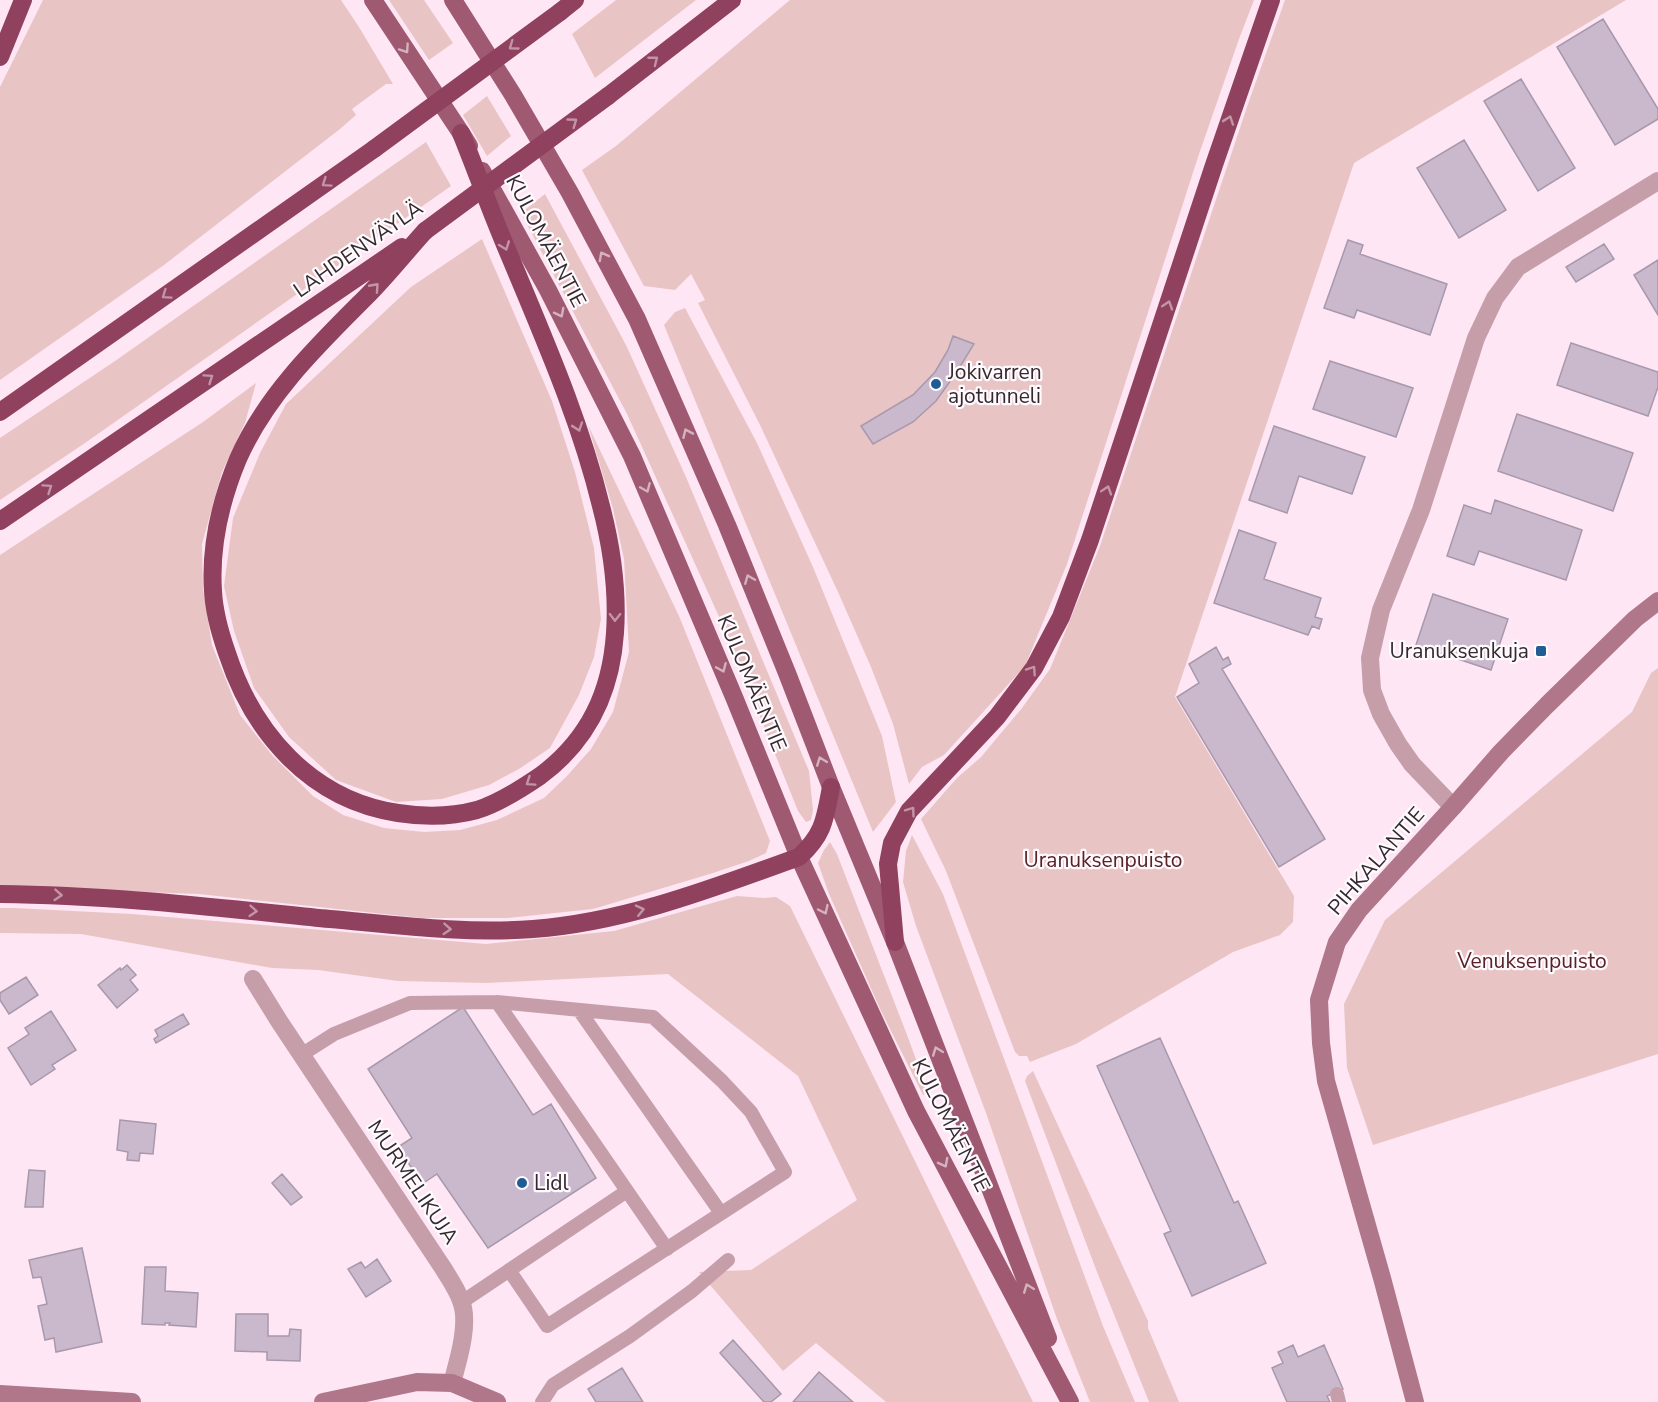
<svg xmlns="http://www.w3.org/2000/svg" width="1658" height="1402" font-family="'Nunito Sans',sans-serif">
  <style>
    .green { fill: #e9c4c5 }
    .building { fill: #cab9cd; stroke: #a898ab; stroke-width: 1.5 }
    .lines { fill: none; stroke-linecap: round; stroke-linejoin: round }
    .lane { stroke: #c69eaa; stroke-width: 14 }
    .street { stroke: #c69eaa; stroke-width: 18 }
    .secondary { stroke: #b0778a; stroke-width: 18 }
    .primary { stroke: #9f5a72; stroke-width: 18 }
    .highway { stroke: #8f415e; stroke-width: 18 }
    .highway-bridge { stroke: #8f415e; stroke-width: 18 }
    .oneway { stroke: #c194a6 }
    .oneway2 { stroke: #d4b2be }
    .poi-dot { fill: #205d94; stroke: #fffafd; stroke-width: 2 }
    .labels { text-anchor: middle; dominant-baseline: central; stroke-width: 4.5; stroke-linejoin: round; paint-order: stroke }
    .street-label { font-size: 21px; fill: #332a2f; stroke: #fffafd }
    .poi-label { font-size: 21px; fill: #332a2f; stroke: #fffafd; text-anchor: start }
    .park-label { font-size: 21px; fill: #592227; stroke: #fffafd }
  </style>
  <rect width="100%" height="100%" fill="#fee6f5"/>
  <path class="green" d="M 43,0 L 341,0 L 359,27 L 393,84 L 386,84 L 352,109 L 356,115 L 340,129 L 164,265 L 0,380 L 0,87 Z
    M 389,0 L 424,0 L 453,43 L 429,60 Z
    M 616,0 L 696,0 L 595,78 L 572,34 Z
    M 790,0 L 1254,0 L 1239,39 L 1198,157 L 1067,564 L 1025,666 L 944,755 L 922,767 L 909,784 L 893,724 L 871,667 L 838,592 L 761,427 L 698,303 L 705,300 L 691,274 L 675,290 L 644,286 L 582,170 L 616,146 Z
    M 1285,0 L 1626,0 L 1354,163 L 1175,697 L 1294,896 L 1293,922 L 1280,935 L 1233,952 L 1076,1044 L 1030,1062 L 1027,1056 L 1019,1056 L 1015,1052 L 946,871 L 921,819 L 957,778 L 981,757 L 1022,708 L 1050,669 L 1100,546 L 1248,104 Z
    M 487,96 L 511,136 L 487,156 L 463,115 Z
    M 426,142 L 451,186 L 85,443 L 0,500 L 0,438 L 115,361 Z
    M 545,194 L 626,345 L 686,477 L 809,771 L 813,810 L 811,820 L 806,822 L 798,811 L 726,632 L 627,414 L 521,213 Z
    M 482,239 L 552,401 L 575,472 L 594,548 L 601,619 L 594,657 L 579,695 L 550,748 L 519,769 L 489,785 L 442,799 L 396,802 L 336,780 L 289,737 L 254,688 L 234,631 L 224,586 L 233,518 L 260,453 L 286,404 L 411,287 Z
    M 685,308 L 757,443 L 813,567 L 882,736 L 896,802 L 873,832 L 664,325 L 675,312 Z
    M 256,383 L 245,423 L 222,472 L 202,544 L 203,589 L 212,645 L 240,715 L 272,755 L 313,796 L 343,815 L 384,828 L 424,832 L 460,830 L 497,820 L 544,798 L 566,777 L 591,749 L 613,712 L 629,652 L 624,559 L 613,509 L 588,425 L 679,616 L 770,841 L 766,853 L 749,861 L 713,873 L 593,909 L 508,918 L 421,918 L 199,894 L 0,887 L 0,555 L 203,422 Z
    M 1658,668 L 1658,1054 L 1373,1145 L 1347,1068 L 1344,1004 L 1385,920 L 1632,712 L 1651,673 Z
    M 912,835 L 943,894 L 1103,1326 L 1135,1402 L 1090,1402 L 1057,1319 L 986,1113 L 916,926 L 903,882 L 906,851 Z
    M 830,842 L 837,854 L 909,1040 L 928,1093 L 923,1095 L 881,1011 L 829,894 L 818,863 L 824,850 Z
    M 737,896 L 764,898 L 776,897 L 790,906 L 1033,1402 L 886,1402 L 816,1343 L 783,1371 L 699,1272 L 751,1270 L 857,1200 L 798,1076 L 668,974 L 487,983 L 398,981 L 318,970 L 272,968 L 81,934 L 0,933 L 0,908 L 14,908 L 132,914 L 486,944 L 614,931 Z
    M 1033,1071 L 1148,1321 L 1148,1328 L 1179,1402 L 1149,1402 L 1097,1272 L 1025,1081 L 1027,1076 Z"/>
  <path class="building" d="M 1603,19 L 1658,109 L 1658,119 L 1615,145 L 1557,47 Z
    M 1521,79 L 1575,168 L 1538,191 L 1484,101 Z
    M 1464,140 L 1506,210 L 1459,238 L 1417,168 Z
    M 1348,240 L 1363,245 L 1360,254 L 1447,284 L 1430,335 L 1357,310 L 1354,318 L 1324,308 Z
    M 1604,244 L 1614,259 L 1576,282 L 1566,267 Z
    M 1658,260 L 1658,315 L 1634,275 Z
    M 953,336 L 974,344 L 956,373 L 936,401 L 913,422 L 873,444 L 861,426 L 913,395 L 935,372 L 948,350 Z
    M 1571,343 L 1658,372 L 1658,387 L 1648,416 L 1557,385 Z
    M 1330,361 L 1413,388 L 1396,437 L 1313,409 Z
    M 1517,414 L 1633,453 L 1613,511 L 1498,471 Z
    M 1274,426 L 1365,457 L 1352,494 L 1299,476 L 1287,513 L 1249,500 Z
    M 1495,500 L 1582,530 L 1566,580 L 1479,551 L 1474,565 L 1447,556 L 1464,505 L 1491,514 Z
    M 1239,530 L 1276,543 L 1264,579 L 1321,598 L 1315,617 L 1322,619 L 1319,629 L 1312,626 L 1308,635 L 1214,603 Z
    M 1433,594 L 1508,619 L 1491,670 L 1416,645 Z
    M 1216,647 L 1223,660 L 1228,657 L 1231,664 L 1222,669 L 1325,839 L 1279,867 L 1177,697 L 1199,683 L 1189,664 Z
    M 127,965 L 136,975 L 130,980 L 138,990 L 117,1008 L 98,985 L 120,968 L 121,970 Z
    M 26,977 L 38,995 L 9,1014 L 0,1000 L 0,993 Z
    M 463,1007 L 533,1115 L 551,1104 L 596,1178 L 488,1248 L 437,1174 L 422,1184 L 398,1147 L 412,1138 L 368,1069 Z
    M 51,1011 L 76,1050 L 52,1065 L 55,1069 L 31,1085 L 8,1048 L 29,1034 L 25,1028 Z
    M 183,1014 L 189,1024 L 156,1043 L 154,1039 L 158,1036 L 155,1030 Z
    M 1160,1038 L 1234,1203 L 1238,1201 L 1266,1263 L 1192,1296 L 1164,1234 L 1171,1231 L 1097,1066 Z
    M 120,1120 L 156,1124 L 153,1154 L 140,1153 L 139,1161 L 127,1160 L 128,1152 L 117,1150 Z
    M 29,1170 L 45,1171 L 43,1207 L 25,1207 Z
    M 282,1174 L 302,1197 L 291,1205 L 272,1183 Z
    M 82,1248 L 102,1342 L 56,1352 L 54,1338 L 45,1340 L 38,1306 L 47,1304 L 41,1277 L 33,1278 L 29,1260 Z
    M 377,1259 L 391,1281 L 366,1297 L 348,1269 L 361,1262 L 365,1268 Z
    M 145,1267 L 166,1267 L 165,1291 L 198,1293 L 196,1327 L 169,1325 L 170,1323 L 165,1323 L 165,1325 L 142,1324 Z
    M 236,1314 L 268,1314 L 268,1336 L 289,1336 L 290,1329 L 301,1330 L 300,1361 L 267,1360 L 267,1352 L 235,1351 Z
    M 733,1340 L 781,1394 L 771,1402 L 764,1402 L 720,1353 Z
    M 1293,1345 L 1298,1357 L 1324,1345 L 1343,1389 L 1327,1396 L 1330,1402 L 1287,1402 L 1272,1368 L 1283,1363 L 1278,1352 Z
    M 622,1368 L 643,1402 L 596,1402 L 588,1389 Z
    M 819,1372 L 853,1402 L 793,1402 Z"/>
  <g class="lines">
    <path class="lane" d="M 497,1002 L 667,1249
      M 579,1010 L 721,1213
      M 301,1055 L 334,1034 L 410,1003 L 497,1002 L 653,1017 L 722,1081 L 751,1112 L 785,1172 L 547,1326 L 509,1270
      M 462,1302 L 627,1191
      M 1337,1394 L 1339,1402
      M 542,1402 L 553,1385 L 630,1336 L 692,1291 L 728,1260"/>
    <path class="street" d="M 1453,807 L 1412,764 L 1398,744 L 1381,714 L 1372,690 L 1370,658 L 1381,610 L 1421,510 L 1476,338 L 1495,298 L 1518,267 L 1658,181
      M 253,979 L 279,1021 L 443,1268 C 449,1278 457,1289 461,1301 C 470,1323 458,1361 452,1383"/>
    <path class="secondary" d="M 0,1394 L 132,1402
      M 323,1402 L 417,1382 L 452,1383 L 497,1402
      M 1415,1402 L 1382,1278 L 1326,1081 L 1321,1043 L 1319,1000 L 1337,942 L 1359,910 L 1453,807 L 1501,752 L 1547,705 L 1635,619 L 1658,601"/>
    <path class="primary" d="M 373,0 L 461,133 L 469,146
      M 453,0 L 513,95 L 570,193 L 637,319 L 727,525 L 787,673 L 831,787 L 895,942 L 1048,1338
      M 482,171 L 548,290 L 632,456 L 734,697 L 799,857 L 916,1111 L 1070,1402"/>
    <path class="highway" d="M 560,12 L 575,0
      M 0,57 L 23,0
      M 608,96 L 732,0
      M 425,231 C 405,253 387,276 366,297 C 318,345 266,395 238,459 C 221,500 210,546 213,591 C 214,612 220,633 227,653 C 253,733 311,800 398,813 C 424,817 451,817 477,810 C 499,803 521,789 540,776 C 589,740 611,692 615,633 C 618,589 612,548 601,506 C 580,420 545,341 511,259 C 493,218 478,175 461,133
      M 0,412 L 374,149
      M 0,521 L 402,247
      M 0,894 C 110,895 220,908 330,919 C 397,925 465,934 533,929 C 626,922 713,888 799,857 C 824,834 825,819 831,787
      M 895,942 L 888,864 L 892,843 L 909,811 L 997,717 L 1034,668 L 1061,617 L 1090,540 L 1214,165 L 1271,0"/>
    <path class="highway-bridge" d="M 374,149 L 560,12
      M 425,231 L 608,96"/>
  </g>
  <defs><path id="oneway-chevron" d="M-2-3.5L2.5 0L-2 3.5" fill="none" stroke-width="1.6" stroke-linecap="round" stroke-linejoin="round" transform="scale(1.5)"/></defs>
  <g class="oneway">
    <use href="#oneway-chevron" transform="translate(513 46) rotate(144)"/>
    <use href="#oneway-chevron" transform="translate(654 60) rotate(-38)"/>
    <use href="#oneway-chevron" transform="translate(1229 120) rotate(-71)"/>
    <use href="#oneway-chevron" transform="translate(573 122) rotate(-36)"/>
    <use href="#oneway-chevron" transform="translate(326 183) rotate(145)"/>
    <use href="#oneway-chevron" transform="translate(505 246) rotate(69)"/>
    <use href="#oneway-chevron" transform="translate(375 287) rotate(-48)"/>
    <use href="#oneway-chevron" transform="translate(166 295) rotate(145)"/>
    <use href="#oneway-chevron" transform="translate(1168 305) rotate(-72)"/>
    <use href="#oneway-chevron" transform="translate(209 378) rotate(-34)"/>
    <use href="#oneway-chevron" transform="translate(578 427) rotate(71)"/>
    <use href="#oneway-chevron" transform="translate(48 488) rotate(-34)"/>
    <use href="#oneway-chevron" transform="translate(1107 490) rotate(-72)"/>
    <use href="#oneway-chevron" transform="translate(615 617) rotate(91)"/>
    <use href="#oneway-chevron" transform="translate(1032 670) rotate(-56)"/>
    <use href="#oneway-chevron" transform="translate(530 782) rotate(146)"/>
    <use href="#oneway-chevron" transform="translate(911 811) rotate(-54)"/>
    <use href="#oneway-chevron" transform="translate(58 895) rotate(4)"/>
    <use href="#oneway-chevron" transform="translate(640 910) rotate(-13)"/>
    <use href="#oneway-chevron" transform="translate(253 911) rotate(5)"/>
    <use href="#oneway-chevron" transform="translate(447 929) rotate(4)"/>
  </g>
  <g class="oneway2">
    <use href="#oneway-chevron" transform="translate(405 49) rotate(56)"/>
    <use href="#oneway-chevron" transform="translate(603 256) rotate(-118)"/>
    <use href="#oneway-chevron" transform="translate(560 313) rotate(63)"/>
    <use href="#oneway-chevron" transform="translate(687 433) rotate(-114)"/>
    <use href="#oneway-chevron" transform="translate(646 488) rotate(67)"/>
    <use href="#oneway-chevron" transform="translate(749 579) rotate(-112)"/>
    <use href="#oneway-chevron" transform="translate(722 668) rotate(67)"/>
    <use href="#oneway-chevron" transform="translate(821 761) rotate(-111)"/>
    <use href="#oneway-chevron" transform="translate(824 910) rotate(65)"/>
    <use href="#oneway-chevron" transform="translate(937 1051) rotate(-111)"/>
    <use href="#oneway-chevron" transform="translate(944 1163) rotate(62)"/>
    <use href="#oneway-chevron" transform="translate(1028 1288) rotate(-111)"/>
  </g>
  <g class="poi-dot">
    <circle cx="936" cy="384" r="6"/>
    <rect x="1535" y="645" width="12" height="12" rx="3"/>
    <circle cx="522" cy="1183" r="6"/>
  </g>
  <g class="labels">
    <g class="street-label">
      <text transform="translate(546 241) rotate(62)">KULOMÄENTIE</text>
      <text transform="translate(358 249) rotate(-35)">LAHDENVÄYLÄ</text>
      <text transform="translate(752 683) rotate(67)">KULOMÄENTIE</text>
      <text transform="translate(1376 861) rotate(-49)">PIHKALANTIE</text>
      <text transform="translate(951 1125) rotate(63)">KULOMÄENTIE</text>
      <text transform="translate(413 1182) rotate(56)">MURMELIKUJA</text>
    </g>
    <g class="poi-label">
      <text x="948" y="372">Jokivarren<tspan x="948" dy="24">ajotunneli</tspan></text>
      <text x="1529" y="651" text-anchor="end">Uranuksenkuja</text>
      <text x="534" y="1183">Lidl</text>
    </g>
    <g class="park-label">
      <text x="1103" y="860">Uranuksenpuisto</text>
      <text x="1532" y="961">Venuksenpuisto</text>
    </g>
  </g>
</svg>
